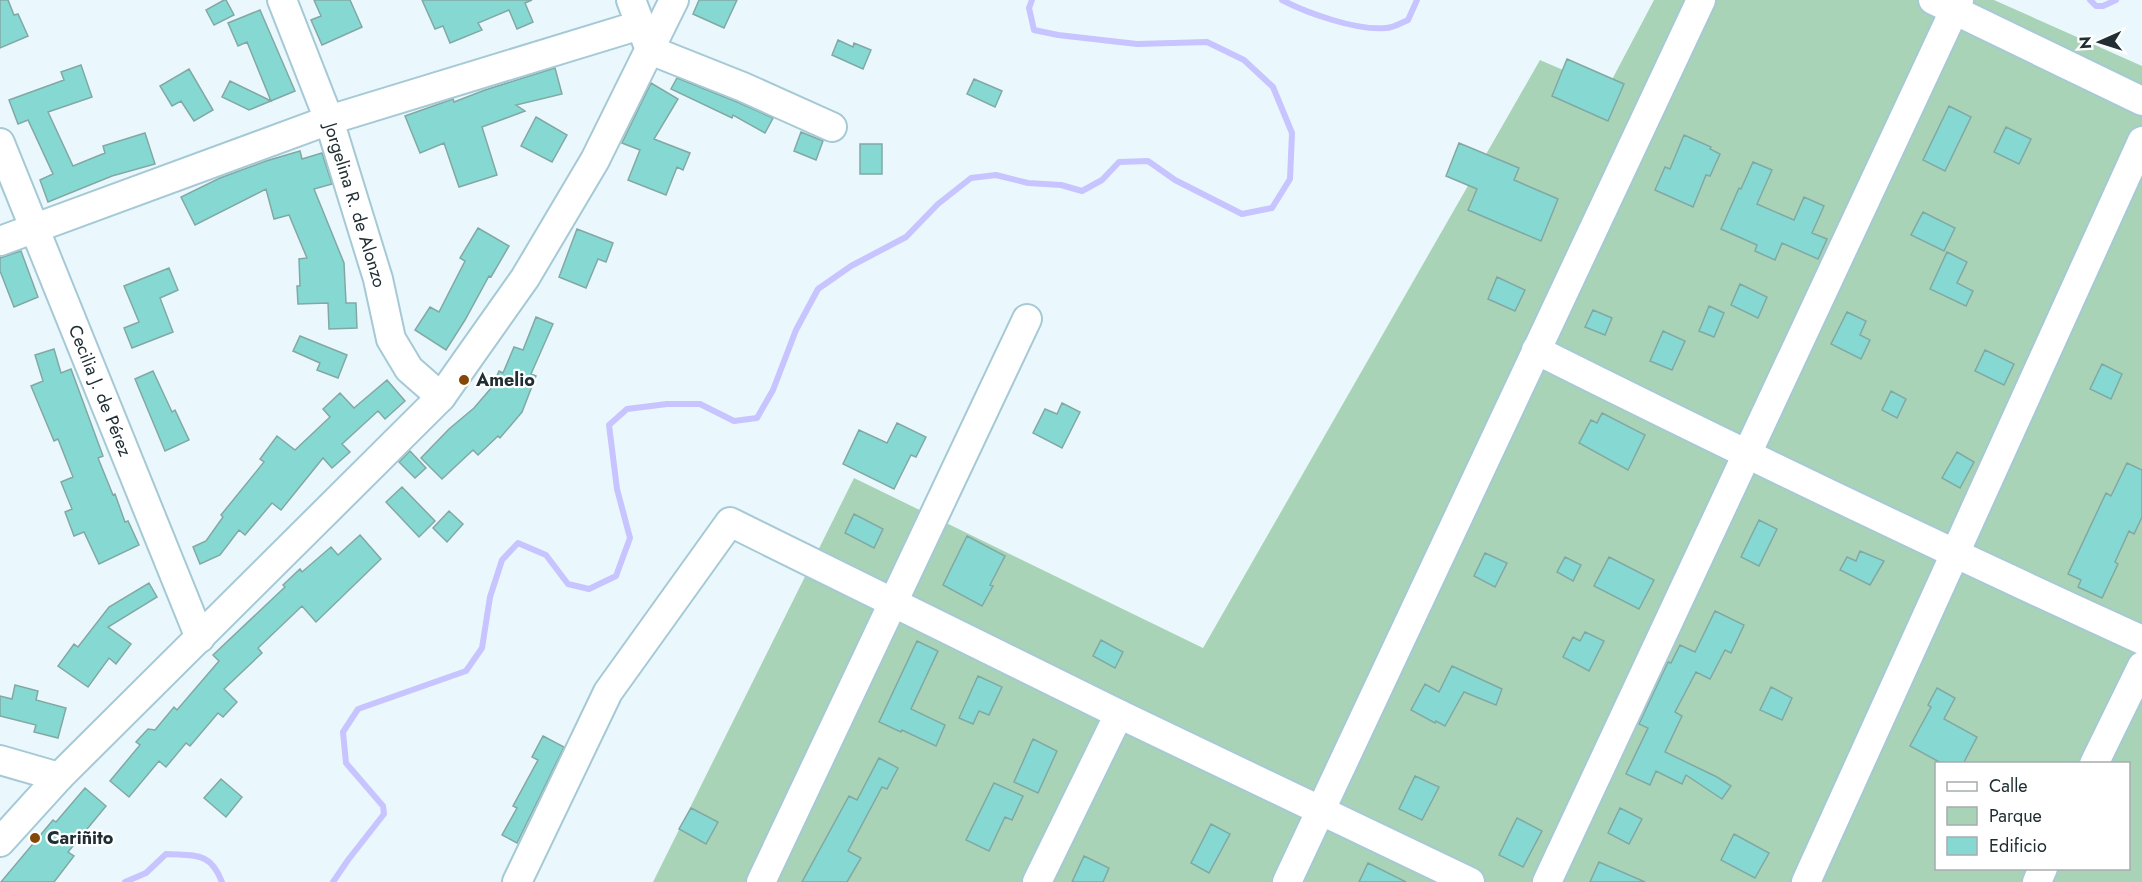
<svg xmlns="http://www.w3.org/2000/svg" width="2142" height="882" font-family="Jost,sans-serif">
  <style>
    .green { fill: #a9d3b7; fill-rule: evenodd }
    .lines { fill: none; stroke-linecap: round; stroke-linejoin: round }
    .stream { stroke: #c7c4ff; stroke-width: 6 }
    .building { fill: #86d9d2; stroke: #82a8a4; stroke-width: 1.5 }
    .minor-casing { stroke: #a5c9d5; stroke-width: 32 }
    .minor { stroke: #fff; stroke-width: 28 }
    .poi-dot { fill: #844705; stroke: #fff; stroke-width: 2 }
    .labels { text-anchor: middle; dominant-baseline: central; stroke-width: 4.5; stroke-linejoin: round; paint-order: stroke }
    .street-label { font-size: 18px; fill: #212f34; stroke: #fff }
    .poi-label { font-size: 18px; font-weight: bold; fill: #212f34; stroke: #fff; text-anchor: start }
  </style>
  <rect width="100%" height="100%" fill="#eaf8fe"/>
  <path class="green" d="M 1654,0 L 1994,0 L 2142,66 L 2142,882 L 653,882 L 854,478 L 1203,648 L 1540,60 L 1607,89 ZM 1936,764 L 2128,764 L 2128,868 L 1936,868 Z"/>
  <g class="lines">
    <path class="stream" d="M 1282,0 C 1307,13 1357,31 1386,28 C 1393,28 1401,23 1408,20 L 1417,0
      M 2090,0 L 2096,6 L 2103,6 L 2116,0
      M 125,882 L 146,873 L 166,854 C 195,856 210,851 222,882
      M 333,882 L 348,860 L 384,814 L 383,806 L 346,763 L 343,732 L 358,709 L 466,671 L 482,648 L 490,597 L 502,560 L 518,543 L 546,555 L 568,584 L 589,589 L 616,576 L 630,538 L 617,489 L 609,425 L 627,409 L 667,404 L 700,404 L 734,421 L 757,418 L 773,390 L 796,330 L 818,289 L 851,266 L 906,237 L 938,204 L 971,178 L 996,175 L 1028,183 L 1061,185 L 1082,191 L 1102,180 L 1119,162 L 1148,161 L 1175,180 L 1242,214 L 1272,208 L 1290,179 L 1292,133 L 1273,87 L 1244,60 L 1207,42 L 1137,44 L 1058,35 L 1034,30 L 1029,8 L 1032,0"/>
  </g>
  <path class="building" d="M 0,0 L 8,0 L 14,15 L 18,14 L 28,36 L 0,48 Z
    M 224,0 L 226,0 L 234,15 L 214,25 L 206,10 Z
    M 314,0 L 350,0 L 362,27 L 322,45 L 311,20 L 321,16 Z
    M 422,0 L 532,0 L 525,3 L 533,22 L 517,29 L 509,10 L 478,23 L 482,30 L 450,43 L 443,26 L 435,29 Z
    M 699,0 L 737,0 L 724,28 L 693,14 Z
    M 260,10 L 295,91 L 249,110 L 222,97 L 230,81 L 271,101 L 247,42 L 238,46 L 228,23 Z
    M 838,40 L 853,47 L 854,43 L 871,50 L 863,69 L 832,55 Z
    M 1567,59 L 1624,84 L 1608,121 L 1552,96 Z
    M 81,65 L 92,97 L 48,112 L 73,166 L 105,153 L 103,146 L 145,133 L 155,164 L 112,176 L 48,202 L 40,180 L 53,174 L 28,120 L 18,124 L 9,100 L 64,80 L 61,72 Z
    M 555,68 L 562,94 L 516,105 L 525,111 L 482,127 L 497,175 L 459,187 L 444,143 L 420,153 L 405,116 L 453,99 L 454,102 L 485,90 Z
    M 189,69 L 213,110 L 194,121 L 181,101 L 172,106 L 160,86 Z
    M 677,78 L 737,102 L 773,118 L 765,133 L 733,115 L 732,118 L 671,89 Z
    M 974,79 L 1002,91 L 995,107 L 967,94 Z
    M 651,83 L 678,99 L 654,139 L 690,153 L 683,170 L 677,167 L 666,195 L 628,180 L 640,150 L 622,143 Z
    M 1949,106 L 1971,117 L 1945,171 L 1923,160 Z
    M 536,117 L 567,135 L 552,162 L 521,146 Z
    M 2006,127 L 2031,139 L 2019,164 L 1994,152 Z
    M 801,132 L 823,141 L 816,160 L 794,151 Z
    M 1684,135 L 1711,147 L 1710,149 L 1720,154 L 1710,176 L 1706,175 L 1693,207 L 1655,190 L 1665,167 L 1670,169 Z
    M 1459,143 L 1519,168 L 1514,180 L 1558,199 L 1541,241 L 1468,210 L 1477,189 L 1446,176 Z
    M 860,144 L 882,144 L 882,174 L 860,174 Z
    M 300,151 L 302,159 L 322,153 L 332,184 L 314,189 L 344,263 L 346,303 L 356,303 L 357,328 L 329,329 L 328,303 L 298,304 L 297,286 L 300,286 L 299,259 L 307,258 L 289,215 L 274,219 L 266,189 L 195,225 L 181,197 L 220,178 L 266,161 Z
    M 1753,162 L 1772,170 L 1757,204 L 1794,220 L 1804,197 L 1824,206 L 1812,233 L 1827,239 L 1818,259 L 1782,243 L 1775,260 L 1755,251 L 1757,245 L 1721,229 L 1739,188 L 1741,189 Z
    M 1923,212 L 1955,228 L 1944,251 L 1911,235 Z
    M 478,228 L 509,246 L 491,277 L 489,276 L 465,320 L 446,350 L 415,330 L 430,307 L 439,312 L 465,261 L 460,258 Z
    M 577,229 L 613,243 L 606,262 L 598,259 L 586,288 L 559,277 Z
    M 21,251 L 38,297 L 14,307 L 0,271 L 0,258 Z
    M 1947,252 L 1967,262 L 1957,283 L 1973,291 L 1966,306 L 1930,289 Z
    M 169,268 L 178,290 L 160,298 L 173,332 L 132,348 L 124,328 L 139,322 L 124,286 Z
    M 1497,277 L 1525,290 L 1515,311 L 1488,299 Z
    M 1740,284 L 1767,297 L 1758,318 L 1731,305 Z
    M 1709,306 L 1724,313 L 1714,337 L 1699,331 Z
    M 1593,310 L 1612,318 L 1605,335 L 1585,327 Z
    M 1847,312 L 1866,321 L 1860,335 L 1870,340 L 1861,359 L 1831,344 Z
    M 536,317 L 553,324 L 531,374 L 536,376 L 522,412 L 500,438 L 498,436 L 478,455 L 473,450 L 442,479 L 421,458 L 449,429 L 474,408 L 492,387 L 499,371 L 503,373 L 514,347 L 523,350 Z
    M 1663,331 L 1685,341 L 1672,370 L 1650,361 Z
    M 300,336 L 347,355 L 338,378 L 317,370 L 320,363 L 293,351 Z
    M 54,349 L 61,373 L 71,369 L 103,456 L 98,458 L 113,495 L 115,494 L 125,522 L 128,521 L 139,545 L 99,564 L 84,532 L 74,536 L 65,512 L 72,509 L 61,482 L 73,477 L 58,439 L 54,441 L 31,386 L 43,381 L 35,355 Z
    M 1985,350 L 2014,364 L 2004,385 L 1975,371 Z
    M 2102,364 L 2122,374 L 2111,399 L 2090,389 Z
    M 153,371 L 172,412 L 175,410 L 189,440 L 165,451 L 135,379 Z
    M 387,380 L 405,401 L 385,419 L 378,411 L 342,444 L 350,452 L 332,468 L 323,458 L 281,510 L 272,503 L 245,535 L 239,530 L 220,555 L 200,564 L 193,547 L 206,541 L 223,517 L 221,515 L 264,462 L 260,459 L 277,436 L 295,450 L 330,417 L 323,409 L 340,393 L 354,408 Z
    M 1891,391 L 1906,399 L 1897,418 L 1882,410 Z
    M 1062,403 L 1080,412 L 1062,448 L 1033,433 L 1045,409 L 1057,414 Z
    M 1602,413 L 1645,435 L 1628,470 L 1579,443 L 1591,420 L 1597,423 Z
    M 897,423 L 926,437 L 916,457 L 911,455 L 894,489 L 843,464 L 859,430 L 887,443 Z
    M 410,451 L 426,468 L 415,478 L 399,462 Z
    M 1957,452 L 1974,462 L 1960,488 L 1942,478 Z
    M 2127,463 L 2142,470 L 2142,517 L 2134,534 L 2129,531 L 2115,562 L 2118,564 L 2102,598 L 2078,587 L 2081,580 L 2068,574 L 2106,493 L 2111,496 Z
    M 402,487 L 435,521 L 419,537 L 386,502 Z
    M 449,511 L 463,524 L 447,542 L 433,528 Z
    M 854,514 L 883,529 L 874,548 L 845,533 Z
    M 1759,520 L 1777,529 L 1759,566 L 1741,557 Z
    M 360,535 L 381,559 L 316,622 L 302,606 L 258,648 L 262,653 L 224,689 L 237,702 L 223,717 L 218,713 L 190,746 L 186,743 L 166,767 L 159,761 L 129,797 L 110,781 L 140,745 L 136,742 L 148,729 L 155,730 L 174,707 L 177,710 L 219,661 L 213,655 L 285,587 L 283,585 L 300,569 L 302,572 L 331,547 L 338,555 Z
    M 967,536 L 1005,556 L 990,585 L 993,586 L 982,606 L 943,585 Z
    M 1860,551 L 1884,561 L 1870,585 L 1840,570 L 1847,557 L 1856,561 Z
    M 1485,553 L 1507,563 L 1495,587 L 1474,576 Z
    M 1565,557 L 1581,565 L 1573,581 L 1557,572 Z
    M 1609,557 L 1654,580 L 1639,609 L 1594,586 Z
    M 149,583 L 157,597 L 108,627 L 131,644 L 116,664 L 109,658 L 88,687 L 58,666 L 74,644 L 78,647 L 109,607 Z
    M 1715,611 L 1744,625 L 1731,653 L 1725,650 L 1710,679 L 1696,672 L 1675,712 L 1682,716 L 1665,752 L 1717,777 L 1731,786 L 1722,799 L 1686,775 L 1682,784 L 1656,771 L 1650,785 L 1626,774 L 1648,728 L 1639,724 L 1668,662 L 1671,663 L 1680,645 L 1695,652 Z
    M 1585,632 L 1604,641 L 1589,671 L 1563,657 L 1573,637 L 1580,641 Z
    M 1101,640 L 1123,652 L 1115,668 L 1093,656 Z
    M 917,641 L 938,651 L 911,709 L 945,725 L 936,746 L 902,730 L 901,732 L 879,722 Z
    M 1452,666 L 1502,689 L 1496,705 L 1464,692 L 1445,726 L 1436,721 L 1435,723 L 1411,710 L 1425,684 L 1439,692 Z
    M 978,676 L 1002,687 L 989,715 L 979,711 L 973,724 L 959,718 Z
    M 15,685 L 38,691 L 36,700 L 66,708 L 58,738 L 34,732 L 36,725 L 0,716 L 0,696 L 12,699 Z
    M 1771,687 L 1792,698 L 1782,720 L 1760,710 Z
    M 1937,688 L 1955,698 L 1944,719 L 1977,737 L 1963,764 L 1943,764 L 1910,746 L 1931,707 L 1928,705 Z
    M 543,736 L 564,747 L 517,843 L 502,835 L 517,808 L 513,806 L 538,760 L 532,757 Z
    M 1033,739 L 1057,751 L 1038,793 L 1014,782 Z
    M 879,758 L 898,768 L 887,789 L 882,787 L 848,851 L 861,858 L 847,882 L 802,882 L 849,796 L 857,800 Z
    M 1415,776 L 1439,787 L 1422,820 L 1399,809 Z
    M 221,779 L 242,797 L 226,817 L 204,798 Z
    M 994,783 L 1023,796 L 1012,820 L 1005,817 L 989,851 L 966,840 Z
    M 85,788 L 106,806 L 68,852 L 74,856 L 54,882 L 1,882 L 53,820 L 56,822 Z
    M 691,808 L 718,822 L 706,844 L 679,829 Z
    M 1620,808 L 1642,819 L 1629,844 L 1608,833 Z
    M 1517,818 L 1542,831 L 1523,867 L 1499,855 Z
    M 1211,824 L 1230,834 L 1209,873 L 1191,863 Z
    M 1734,834 L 1769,853 L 1755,878 L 1721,860 Z
    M 1084,856 L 1109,868 L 1103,882 L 1072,882 Z
    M 1599,862 L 1645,882 L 1590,882 Z
    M 1368,863 L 1406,882 L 1359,882 Z"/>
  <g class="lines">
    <defs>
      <g id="minor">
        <path id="s1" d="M 282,0 L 329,120 L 378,279 L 391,339 L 409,369 L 441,397"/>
        <path d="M 631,0 L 647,42"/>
        <path d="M 1933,0 L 2142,101"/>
        <path d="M 650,50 L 743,87 L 832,127"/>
        <path id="s2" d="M 0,143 L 200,638"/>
        <path d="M 0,241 L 329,120 L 640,25"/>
        <path d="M 1536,350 C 1736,450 1938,547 2142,640"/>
        <path d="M 0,760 L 59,777"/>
        <path d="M 2094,764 L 2142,666"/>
        <path d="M 0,842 L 59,777 L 441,397 L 525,278 L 595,160 L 674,0"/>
        <path d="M 517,882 L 608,692 L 730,522 L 1119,714 L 1470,882"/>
        <path d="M 761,882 L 1027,319"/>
        <path d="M 1037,882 L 1119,714"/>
        <path d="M 1287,882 L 1701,0"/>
        <path d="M 1547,882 L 1959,0"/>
        <path d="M 1806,882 L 2142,141"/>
        <path d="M 2037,882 L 2043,868"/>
      </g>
    </defs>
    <use href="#minor" class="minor-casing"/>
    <use href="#minor" class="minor"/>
  </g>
  <g class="poi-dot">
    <circle cx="464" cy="380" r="6"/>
    <circle cx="35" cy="838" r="6"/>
  </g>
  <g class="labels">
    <g class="street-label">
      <text stroke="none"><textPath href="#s1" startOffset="218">Jorgelina R. de Alonzo</textPath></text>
      <text stroke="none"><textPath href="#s2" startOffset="267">Cecilia J. de Pérez</textPath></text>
    </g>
    <g class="poi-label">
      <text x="476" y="380">Amelio</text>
      <text x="47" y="838">Cariñito</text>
    </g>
  </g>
  <rect x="1935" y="762" width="195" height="108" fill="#ffffff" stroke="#a6acae" stroke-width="1.5"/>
  <rect x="1947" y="782" width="30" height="9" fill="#ffffff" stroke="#a6acae" stroke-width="1.5"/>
  <text x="1989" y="792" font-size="18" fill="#212f34">Calle</text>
  <rect x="1947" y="807" width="30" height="18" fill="#a9d3b7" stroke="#a6acae" stroke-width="1.5"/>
  <text x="1989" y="822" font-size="18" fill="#212f34">Parque</text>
  <rect x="1947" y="837" width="30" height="18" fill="#86d9d2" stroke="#a6acae" stroke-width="1.5"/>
  <text x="1989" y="852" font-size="18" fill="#212f34">Edificio</text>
  <g transform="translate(2100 42) rotate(267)" stroke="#ffffff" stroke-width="4.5" paint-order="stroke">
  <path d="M0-4.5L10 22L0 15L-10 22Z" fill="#212f34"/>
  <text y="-9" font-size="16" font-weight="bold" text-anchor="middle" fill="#212f34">N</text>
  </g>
</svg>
